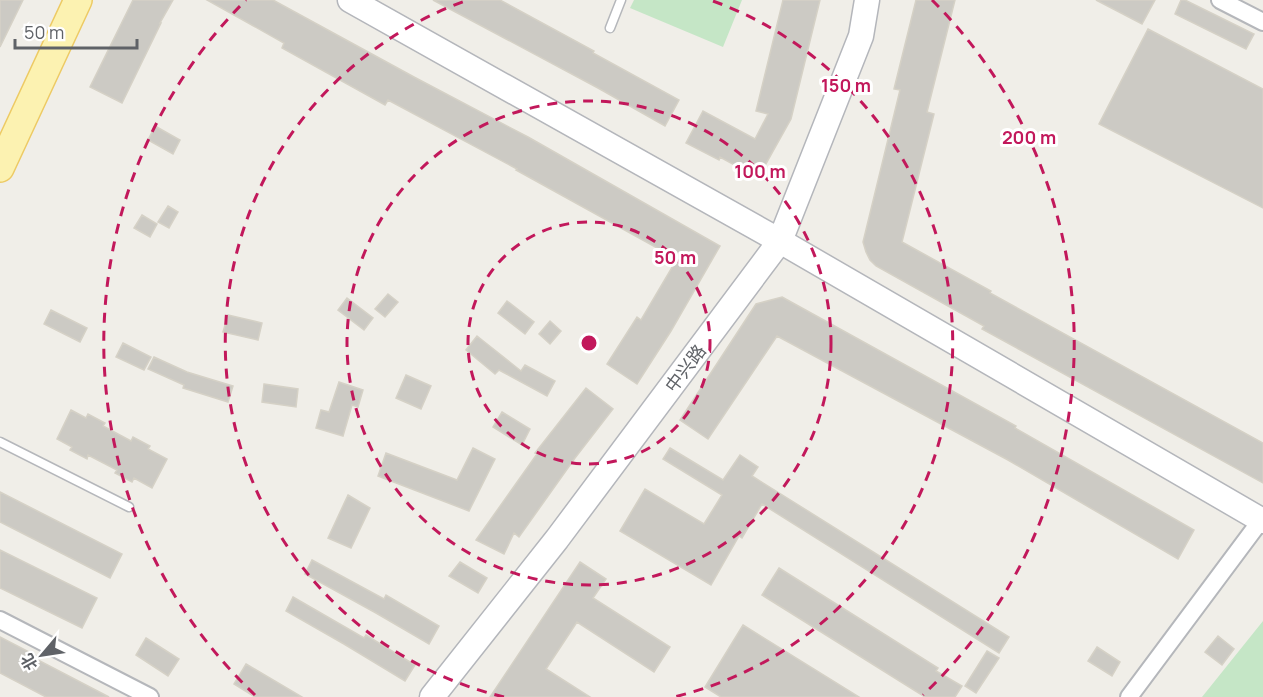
<svg xmlns="http://www.w3.org/2000/svg" width="1263" height="697" font-family="Manrope,'Noto Sans SC',sans-serif">
  <style>
    .green { fill: #c5e6c6 }
    .building { fill: #cccac4; stroke: #d5d1c6; stroke-width: 1.5 }
    .lines { fill: none; stroke-linecap: round; stroke-linejoin: round }
    .service-casing { stroke: #b5b7bb; stroke-width: 11 }
    .minor-casing { stroke: #b5b7bb; stroke-width: 20 }
    .secondary-casing { stroke: #b4b6bb; stroke-width: 27 }
    .primary-casing { stroke: #edca64; stroke-width: 30 }
    .service { stroke: #fff; stroke-width: 8 }
    .minor { stroke: #fff; stroke-width: 16 }
    .secondary { stroke: #fff; stroke-width: 24 }
    .primary { stroke: #fcf2b1; stroke-width: 27 }
    .ring { fill: none; stroke: #c2185b; stroke-width: 3; stroke-dasharray: 10 8 }
    .labels { text-anchor: middle; dominant-baseline: central; stroke-width: 6; stroke-linejoin: round; paint-order: stroke }
    .street-label { font-size: 18px; fill: #5f6267; stroke: #fff }
    .centre { fill: #c2185b; stroke: #fff; stroke-width: 3 }
    .ring-label { font-size: 18px; text-anchor: middle; font-weight: bold; fill: #c2185b; stroke: #fff; stroke-width: 6; stroke-linejoin: round; paint-order: stroke }
  </style>
  <rect width="100%" height="100%" fill="#f0eee8"/>
  <path class="green" d="M 634,0 L 742,0 L 723,47 L 630,8 Z
    M 1263,621 L 1263,697 L 1202,697 Z"/>
  <path class="building" d="M 0,0 L 23,0 L 0,47 Z
    M 133,0 L 173,0 L 160,23 L 161,23 L 122,103 L 90,87 Z
    M 207,0 L 273,0 L 414,77 L 528,137 L 720,246 L 671,331 L 637,384 L 607,364 L 637,317 L 641,320 L 677,259 L 516,170 L 517,169 L 388,100 L 385,105 L 282,48 L 284,43 Z
    M 433,0 L 500,0 L 594,51 L 593,53 L 679,100 L 665,126 L 598,88 Z
    M 783,0 L 820,0 L 791,119 L 758,178 L 720,157 L 719,160 L 686,143 L 703,111 L 755,139 L 768,114 L 756,111 Z
    M 916,0 L 955,0 L 927,112 L 934,114 L 902,242 L 991,291 L 990,293 L 1263,443 L 1263,483 L 982,329 L 984,326 L 876,266 L 870,260 L 866,252 L 863,242 L 900,90 L 894,89 Z
    M 1096,0 L 1155,0 L 1142,24 Z
    M 1181,0 L 1185,0 L 1254,34 L 1246,49 L 1175,14 Z
    M 1148,29 L 1263,89 L 1263,208 L 1099,124 Z
    M 155,126 L 180,140 L 173,154 L 148,140 Z
    M 168,206 L 178,212 L 169,228 L 158,222 Z
    M 142,215 L 157,224 L 150,237 L 134,228 Z
    M 388,294 L 398,302 L 385,317 L 375,309 Z
    M 782,297 L 1016,426 L 1015,428 L 1194,530 L 1178,559 L 1008,460 L 777,336 L 708,439 L 680,420 L 756,304 Z
    M 347,298 L 373,318 L 364,330 L 338,310 Z
    M 507,301 L 534,322 L 525,334 L 498,313 Z
    M 51,310 L 87,328 L 80,342 L 44,324 Z
    M 228,315 L 262,323 L 258,340 L 223,332 Z
    M 550,321 L 561,331 L 550,344 L 539,334 Z
    M 477,336 L 521,371 L 525,365 L 555,381 L 547,396 L 499,370 L 495,374 L 466,350 Z
    M 123,343 L 151,357 L 144,370 L 116,357 Z
    M 154,357 L 187,372 L 233,386 L 228,402 L 183,388 L 184,385 L 148,369 Z
    M 406,375 L 431,386 L 421,409 L 396,398 Z
    M 339,382 L 363,390 L 358,407 L 352,405 L 343,436 L 316,428 L 321,410 L 329,412 Z
    M 264,384 L 298,389 L 296,407 L 262,402 Z
    M 586,388 L 613,409 L 575,458 L 519,537 L 514,533 L 504,554 L 476,540 L 537,454 L 535,453 Z
    M 71,410 L 86,418 L 88,414 L 105,423 L 103,426 L 131,441 L 133,437 L 150,446 L 148,449 L 167,459 L 152,488 L 134,478 L 132,482 L 115,473 L 117,470 L 88,455 L 87,459 L 70,450 L 72,447 L 57,439 Z
    M 502,412 L 530,429 L 522,445 L 493,427 Z
    M 473,448 L 495,459 L 469,511 L 378,476 L 386,453 L 457,480 Z
    M 670,448 L 723,480 L 740,455 L 758,467 L 752,476 L 1009,637 L 999,653 L 762,504 L 742,538 L 739,536 L 711,585 L 620,531 L 645,489 L 704,524 L 722,495 L 663,459 Z
    M 0,492 L 122,554 L 110,578 L 0,522 Z
    M 348,495 L 370,508 L 351,548 L 328,538 Z
    M 0,550 L 97,598 L 82,628 L 0,588 Z
    M 312,560 L 384,599 L 386,595 L 439,626 L 429,644 L 376,613 L 305,574 Z
    M 460,562 L 487,578 L 478,593 L 449,576 Z
    M 580,562 L 606,579 L 593,598 L 670,647 L 654,672 L 577,622 L 546,669 L 590,697 L 490,697 Z
    M 779,568 L 938,668 L 936,671 L 962,686 L 955,697 L 925,697 L 762,595 Z
    M 293,597 L 364,638 L 366,635 L 415,665 L 405,681 L 344,644 L 286,611 Z
    M 743,625 L 859,697 L 721,697 L 705,687 Z
    M 1218,636 L 1234,649 L 1222,665 L 1205,652 Z
    M 0,637 L 37,656 L 36,659 L 109,697 L 46,697 L 0,673 Z
    M 146,638 L 179,659 L 168,676 L 136,655 Z
    M 1097,647 L 1120,662 L 1112,676 L 1088,661 Z
    M 987,651 L 999,658 L 976,693 L 965,686 Z
    M 246,664 L 302,697 L 255,697 L 234,684 Z"/>
  <g class="lines">
    <defs>
      <path id="service" d="M 610,28 L 621,0
        M 0,442 L 129,507"/>
      <path id="minor" d="M 1220,0 L 1263,22
        M 0,620 L 150,697
        M 1129,697 L 1261,520"/>
      <path id="secondary" d="M 350,0 L 780,241 L 1263,521
        M 432,697 L 557,539 L 780,241 L 861,36 L 867,0"/>
      <path id="primary" d="M 0,168 L 78,0"/>
    </defs>
    <use href="#service" class="service-casing"/>
    <use href="#minor" class="minor-casing"/>
    <use href="#secondary" class="secondary-casing"/>
    <use href="#primary" class="primary-casing"/>
    <use href="#service" class="service"/>
    <use href="#minor" class="minor"/>
    <use href="#secondary" class="secondary"/>
    <use href="#primary" class="primary"/>
  </g>
  <g class="ring">
    <circle cx="589" cy="343" r="121"/>
    <circle cx="589" cy="343" r="242"/>
    <path d="M504 697A364 364 0 0 1 465 1M713 1A364 364 0 0 1 674 697"/>
    <path d="M255 695A485 485 0 0 1 246 0M932 0A485 485 0 0 1 923 695"/>
  </g>
  <g class="labels">
    <g class="street-label">
      <text transform="translate(685 368) rotate(-53)">中兴路</text>
    </g>
  </g>
  <circle cx="589" cy="343" r="9" class="centre"/>
  <g class="ring-label">
    <text x="846" y="92">150 m</text>
    <text x="1029" y="144">200 m</text>
    <text x="760" y="178">100 m</text>
    <text x="675" y="264">50 m</text>
  </g>
  <g transform="translate(42 655) rotate(241)" stroke="#ffffff" stroke-width="4.5" paint-order="stroke">
  <path d="M0-4.5L10 22L0 15L-10 22Z" fill="#5f6267"/>
  <text y="-9" font-size="16" font-weight="bold" text-anchor="middle" fill="#5f6267">北</text>
  </g>
  <path d="M15 39v9h122v-9" fill="none" stroke="#5f6267" stroke-width="3"/>
  <text x="24" y="39" font-size="18" fill="#5f6267" stroke="#ffffff" stroke-width="4.5" paint-order="stroke">50 m</text>
</svg>
